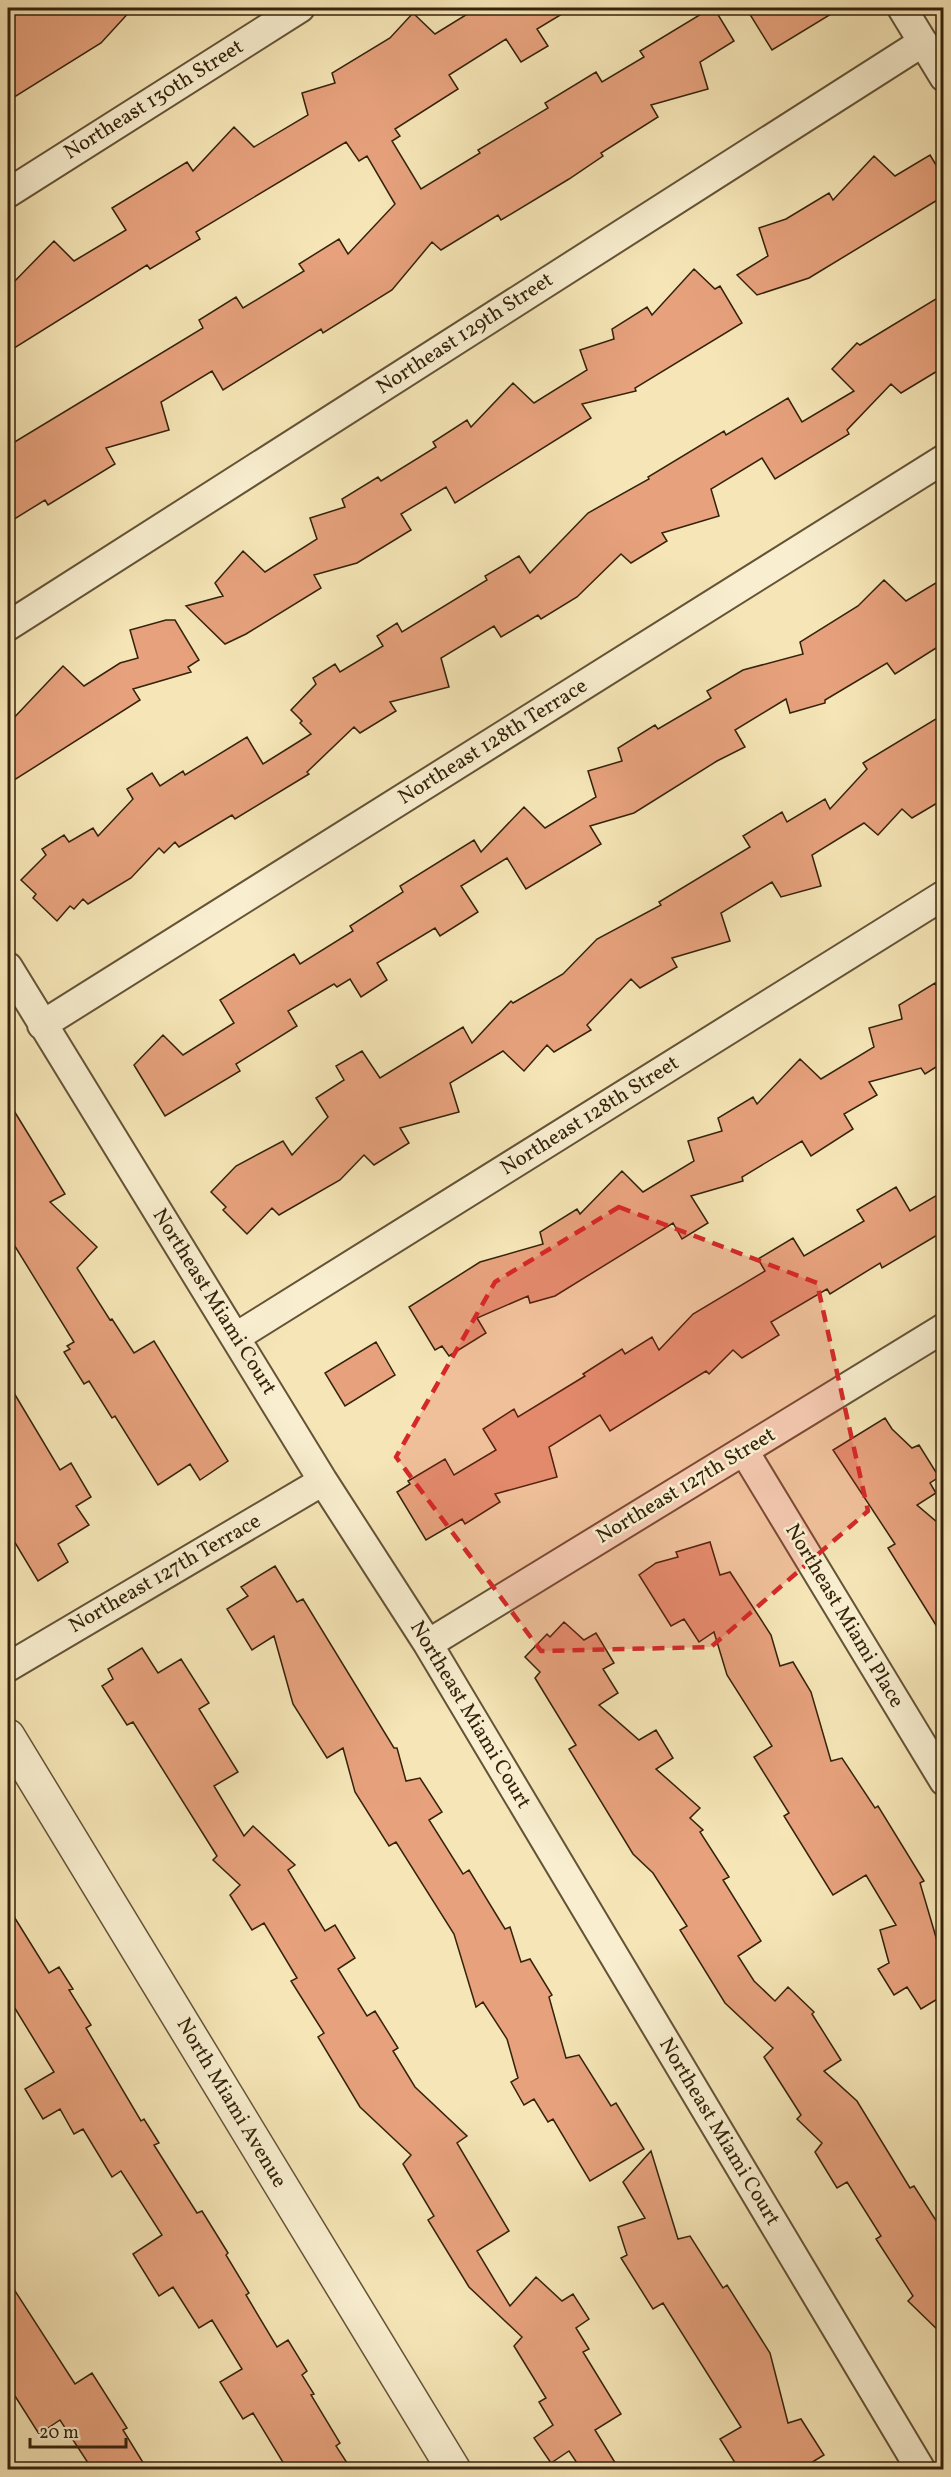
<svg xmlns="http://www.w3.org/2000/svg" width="951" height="2477" font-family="Vollkorn,serif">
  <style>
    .building { fill: #e7a27d; stroke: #34220b; stroke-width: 1.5 }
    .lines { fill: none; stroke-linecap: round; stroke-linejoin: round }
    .minor-casing { stroke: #645336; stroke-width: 32 }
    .tertiary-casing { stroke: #645336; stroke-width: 36 }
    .minor { stroke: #f9efd0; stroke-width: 28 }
    .tertiary { stroke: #f9efd0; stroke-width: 33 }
    .marked { fill: #d62828; fill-opacity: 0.2; stroke: #d62828; stroke-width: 4.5; stroke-dasharray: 12 8; stroke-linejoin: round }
    .labels { text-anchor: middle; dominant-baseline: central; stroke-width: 5; stroke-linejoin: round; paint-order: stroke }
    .street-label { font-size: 21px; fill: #34220b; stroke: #f9efd0 }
  </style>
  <rect width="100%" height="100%" fill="#f6e6b7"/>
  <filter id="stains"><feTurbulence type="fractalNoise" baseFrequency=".00333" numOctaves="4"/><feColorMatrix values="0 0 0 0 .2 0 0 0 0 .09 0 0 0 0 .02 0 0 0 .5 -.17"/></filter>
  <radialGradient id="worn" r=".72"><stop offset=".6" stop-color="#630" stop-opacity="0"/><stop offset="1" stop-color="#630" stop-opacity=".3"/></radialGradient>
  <path class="building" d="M 20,8 L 133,8 L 101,43 L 8,101 L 8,15 Z
    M 477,8 L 572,8 L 537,29 L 548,46 L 521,62 L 506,39 L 449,75 L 458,89 L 395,129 L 400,136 L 392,141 L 421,189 L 480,153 L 478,150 L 548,108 L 545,103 L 596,72 L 602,82 L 644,57 L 640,51 L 711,8 L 714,8 L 734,41 L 700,62 L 708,89 L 651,105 L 658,117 L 601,153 L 603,156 L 569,179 L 501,220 L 498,215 L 441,250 L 432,242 L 392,290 L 323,333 L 321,329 L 223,390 L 212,371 L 161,402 L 169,430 L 106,448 L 115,464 L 48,505 L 45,500 L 8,523 L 8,446 L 203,328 L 199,320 L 236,297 L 243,308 L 304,271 L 299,264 L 339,239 L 348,254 L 395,204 L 367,156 L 359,161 L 346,142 L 196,232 L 200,239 L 150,269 L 147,265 L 8,352 L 8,288 L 54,241 L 74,261 L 126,230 L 112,208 L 187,162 L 193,171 L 234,127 L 254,147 L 308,115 L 302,93 L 335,83 L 332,73 L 390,38 L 413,13 L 435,34 Z
    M 746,8 L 841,8 L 772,50 Z
    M 930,155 L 944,178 L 944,196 L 809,278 L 757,295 L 737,275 L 768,256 L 759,228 L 786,219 L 829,193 L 833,200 L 874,156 L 895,176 Z
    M 694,269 L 715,289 L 720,286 L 742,323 L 635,388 L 636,391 L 582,404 L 591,418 L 455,503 L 446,487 L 401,514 L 411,530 L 357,563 L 314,575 L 321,588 L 246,634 L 225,644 L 186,606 L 223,596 L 215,583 L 243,551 L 265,572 L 317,539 L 310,518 L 345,507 L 342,499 L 378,477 L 381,481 L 436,447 L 433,442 L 467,420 L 471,427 L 513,383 L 534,403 L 587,370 L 580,350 L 614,339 L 612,329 L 647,307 L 652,315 Z
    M 944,294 L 944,367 L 901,393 L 891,384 L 847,430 L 849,434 L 775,479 L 762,458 L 711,489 L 719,516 L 662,533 L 667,541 L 631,563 L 621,554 L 577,597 L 541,619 L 538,615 L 501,637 L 494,626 L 441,658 L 449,687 L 390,702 L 396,711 L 360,733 L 354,727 L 307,772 L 309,774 L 235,819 L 232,815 L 179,847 L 175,842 L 164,853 L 159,848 L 131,878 L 88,904 L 83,899 L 74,909 L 70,906 L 57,921 L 33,898 L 36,894 L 21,880 L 46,855 L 42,849 L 64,835 L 69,842 L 93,828 L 98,836 L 133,799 L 127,789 L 152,773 L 160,786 L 183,771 L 185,775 L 247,737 L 263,764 L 311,734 L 300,723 L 302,721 L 291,710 L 316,684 L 313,678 L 335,664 L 340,672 L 383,646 L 377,636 L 397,623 L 402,632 L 487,580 L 485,576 L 519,556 L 530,573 L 588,513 L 649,479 L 648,477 L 724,431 L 726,435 L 788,398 L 802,422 L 854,391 L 832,369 L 857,343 L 860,345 Z
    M 944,578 L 944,643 L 895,674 L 887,663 L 825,700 L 825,703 L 790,713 L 786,699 L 735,730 L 745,747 L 717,761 L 634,813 L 590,826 L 601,844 L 526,889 L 507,858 L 461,886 L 478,912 L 440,936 L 435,928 L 377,963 L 387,980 L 361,997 L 350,979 L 337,987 L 334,984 L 288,1011 L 297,1026 L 236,1064 L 240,1071 L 165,1116 L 134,1065 L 163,1035 L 183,1055 L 234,1023 L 220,1000 L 294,954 L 300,964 L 353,931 L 350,926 L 403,892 L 400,886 L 474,840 L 481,852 L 524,807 L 545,828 L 596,797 L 588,771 L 622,761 L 618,748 L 655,725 L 658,729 L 711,698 L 707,691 L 743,670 L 803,654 L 800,642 L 858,606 L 884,580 L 906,601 Z
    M 166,620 L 175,620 L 199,660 L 188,667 L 191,672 L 133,689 L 140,700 L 8,784 L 8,724 L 63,666 L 84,686 L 120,663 L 138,658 L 130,630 Z
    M 944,714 L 944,799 L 912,818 L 902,809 L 878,835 L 864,823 L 812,855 L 821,886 L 781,897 L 772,882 L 721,913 L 730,941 L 672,958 L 677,967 L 640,988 L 631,979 L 587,1025 L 591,1030 L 554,1052 L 547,1045 L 524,1071 L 503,1051 L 450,1083 L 459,1112 L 400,1128 L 409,1143 L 374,1165 L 364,1155 L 340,1180 L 279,1215 L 272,1208 L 247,1234 L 223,1210 L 226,1207 L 211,1192 L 236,1166 L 283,1141 L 292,1155 L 328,1117 L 316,1098 L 344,1080 L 336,1066 L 362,1051 L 380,1078 L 463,1027 L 472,1043 L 511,1001 L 513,1003 L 563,974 L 597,939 L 661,905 L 659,902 L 750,847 L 743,836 L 782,812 L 787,822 L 825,799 L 830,809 L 867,769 L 863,763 Z
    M 935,983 L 944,997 L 944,1062 L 925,1074 L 921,1068 L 869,1082 L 877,1095 L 844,1114 L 853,1129 L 811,1156 L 802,1141 L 742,1177 L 743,1181 L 691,1196 L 708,1223 L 682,1239 L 673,1223 L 555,1296 L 530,1303 L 528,1296 L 477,1318 L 486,1333 L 449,1356 L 442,1346 L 435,1350 L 409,1307 L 480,1262 L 543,1244 L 540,1232 L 577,1209 L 580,1214 L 622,1171 L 643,1192 L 694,1161 L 688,1141 L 722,1131 L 718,1118 L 753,1097 L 757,1104 L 800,1059 L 821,1079 L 874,1047 L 869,1028 L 902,1019 L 899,1005 Z
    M 8,1101 L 65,1194 L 50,1202 L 97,1247 L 77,1268 L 110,1320 L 112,1319 L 134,1353 L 154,1341 L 228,1461 L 200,1480 L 190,1464 L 158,1485 L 115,1416 L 112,1418 L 89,1381 L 84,1384 L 64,1352 L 70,1349 L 67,1346 L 74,1342 L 8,1235 Z
    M 896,1187 L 910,1211 L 944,1191 L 944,1231 L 882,1268 L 880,1263 L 830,1294 L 827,1289 L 771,1322 L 779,1335 L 742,1358 L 733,1350 L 709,1374 L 706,1371 L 610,1431 L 600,1415 L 549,1447 L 557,1477 L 495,1494 L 500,1502 L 465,1524 L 462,1519 L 426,1540 L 397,1492 L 410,1484 L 408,1481 L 445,1459 L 454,1475 L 496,1450 L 483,1429 L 514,1409 L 518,1417 L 585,1376 L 583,1374 L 622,1349 L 625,1354 L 652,1337 L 659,1350 L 693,1314 L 765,1271 L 758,1259 L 793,1238 L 804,1256 L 864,1221 L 857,1210 Z
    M 376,1342 L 395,1375 L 345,1406 L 325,1373 Z
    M 8,1383 L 60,1470 L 71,1463 L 91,1497 L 76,1506 L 89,1525 L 58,1544 L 68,1562 L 38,1581 L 8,1531 Z
    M 885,1418 L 892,1429 L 912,1448 L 919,1445 L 939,1477 L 930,1483 L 936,1493 L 917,1505 L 944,1528 L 944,1638 L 888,1548 L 895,1544 L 833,1450 Z
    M 710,1542 L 720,1575 L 730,1572 L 771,1635 L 780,1666 L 793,1662 L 811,1692 L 831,1761 L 842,1758 L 875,1808 L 878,1806 L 924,1881 L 920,1883 L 938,1944 L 944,1942 L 944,1995 L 921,2009 L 907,1987 L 894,1995 L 878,1969 L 889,1963 L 880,1930 L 896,1925 L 866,1875 L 833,1895 L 784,1816 L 789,1813 L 754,1757 L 772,1746 L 727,1675 L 714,1632 L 699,1642 L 684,1619 L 671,1626 L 639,1575 L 656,1563 L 678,1557 L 676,1552 Z
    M 275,1566 L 297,1602 L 303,1599 L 394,1748 L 397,1748 L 406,1781 L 420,1778 L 442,1812 L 429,1820 L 463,1874 L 469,1870 L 505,1929 L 510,1927 L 521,1962 L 530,1959 L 552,1995 L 549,1997 L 566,2058 L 579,2055 L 611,2106 L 616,2103 L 644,2149 L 590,2181 L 553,2119 L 548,2122 L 534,2099 L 524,2105 L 511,2082 L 518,2078 L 507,2039 L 483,2002 L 476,2007 L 454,1934 L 396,1842 L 389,1846 L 355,1792 L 343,1748 L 327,1758 L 293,1704 L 274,1636 L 252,1650 L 227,1609 L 248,1596 L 241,1587 Z
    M 564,1622 L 584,1640 L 596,1633 L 614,1663 L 603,1669 L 618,1693 L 599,1705 L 639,1740 L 656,1730 L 673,1758 L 656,1769 L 700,1808 L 690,1818 L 703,1830 L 700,1832 L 729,1877 L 723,1880 L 761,1941 L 738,1956 L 754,1981 L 775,2001 L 788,1987 L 814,2012 L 812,2014 L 841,2060 L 824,2071 L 857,2101 L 910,2188 L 914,2186 L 944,2233 L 944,2336 L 908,2301 L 913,2296 L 876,2239 L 881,2236 L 847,2182 L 837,2188 L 815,2152 L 822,2143 L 797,2119 L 801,2115 L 764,2057 L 773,2048 L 725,2003 L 680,1930 L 687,1926 L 653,1873 L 633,1854 L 569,1749 L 576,1745 L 535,1678 L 540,1672 L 525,1657 L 547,1634 L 550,1637 Z
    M 142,1648 L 158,1673 L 181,1659 L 209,1703 L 199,1709 L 238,1772 L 214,1786 L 244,1836 L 253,1826 L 295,1865 L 288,1870 L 325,1931 L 335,1925 L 355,1958 L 338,1969 L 367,2016 L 375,2011 L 398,2048 L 393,2051 L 415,2087 L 467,2136 L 457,2143 L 509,2231 L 477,2251 L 510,2306 L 536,2277 L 562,2301 L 573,2294 L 589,2319 L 576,2328 L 589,2349 L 583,2352 L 621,2414 L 595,2430 L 619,2469 L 581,2469 L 569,2451 L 551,2463 L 534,2438 L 553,2425 L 539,2402 L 546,2398 L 514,2346 L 522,2337 L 469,2287 L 428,2220 L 434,2216 L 403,2164 L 411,2155 L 360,2107 L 318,2037 L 324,2033 L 291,1981 L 297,1978 L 264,1923 L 252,1930 L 230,1895 L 240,1885 L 213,1860 L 217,1856 L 133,1722 L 127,1725 L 102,1686 L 113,1679 L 108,1669 Z
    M 8,1907 L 49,1973 L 59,1967 L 73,1989 L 69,1990 L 91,2025 L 86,2028 L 141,2121 L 144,2119 L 159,2143 L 154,2145 L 197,2213 L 202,2211 L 228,2253 L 226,2255 L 249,2293 L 246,2295 L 277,2347 L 288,2340 L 307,2371 L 302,2375 L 314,2394 L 311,2395 L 340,2443 L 336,2446 L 351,2469 L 287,2469 L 253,2413 L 243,2419 L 220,2382 L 242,2369 L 212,2320 L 199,2328 L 173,2287 L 159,2296 L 133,2254 L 162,2235 L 121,2171 L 112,2177 L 83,2129 L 74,2134 L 60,2109 L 43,2119 L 25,2089 L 54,2072 L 8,1997 Z
    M 651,2151 L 678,2239 L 690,2236 L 723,2288 L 727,2285 L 770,2353 L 788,2423 L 801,2419 L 824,2455 L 801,2469 L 739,2469 L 720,2439 L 741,2427 L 663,2303 L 653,2309 L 621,2258 L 627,2255 L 618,2227 L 645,2218 L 623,2182 Z
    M 8,2280 L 75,2384 L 92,2373 L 127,2428 L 123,2430 L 147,2469 L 92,2469 L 60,2420 L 39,2434 L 8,2385 Z"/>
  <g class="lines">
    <defs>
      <path id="minor" d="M 902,8 L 944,77
        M 8,193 L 300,8
        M 8,626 L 923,42
        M 8,967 L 323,1481 L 428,1644 L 921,2470
        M 42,1025 L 944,459
        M 236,1337 L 944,895
        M 744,1451 L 944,1781
        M 428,1644 L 944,1328
        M 8,1667 L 323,1481"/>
      <path id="tertiary" d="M 8,1736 L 454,2470"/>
    </defs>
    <use href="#minor" class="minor-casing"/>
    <use href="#tertiary" class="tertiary-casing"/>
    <use href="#minor" class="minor"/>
    <use href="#tertiary" class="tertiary"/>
  </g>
  <path class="marked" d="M 619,1207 L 817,1283 L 868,1511 L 711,1647 L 541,1651 L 396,1457 L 495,1282 Z"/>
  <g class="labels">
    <g class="street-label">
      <text transform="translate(154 100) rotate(-32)">Northeast 130th Street</text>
      <text transform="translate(465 334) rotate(-33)">Northeast 129th Street</text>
      <text transform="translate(493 742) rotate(-32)">Northeast 128th Terrace</text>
      <text transform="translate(590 1116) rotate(-32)">Northeast 128th Street</text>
      <text transform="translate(214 1302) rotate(58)">Northeast Miami Court</text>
      <text transform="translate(686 1486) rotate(-31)">Northeast 127th Street</text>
      <text transform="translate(165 1574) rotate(-30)">Northeast 127th Terrace</text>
      <text transform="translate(844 1616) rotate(59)">Northeast Miami Place</text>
      <text transform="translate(470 1715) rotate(59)">Northeast Miami Court</text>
      <text transform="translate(231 2103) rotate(59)">North Miami Avenue</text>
      <text transform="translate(719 2132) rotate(59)">Northeast Miami Court</text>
    </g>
  </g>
  <rect width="951" height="2477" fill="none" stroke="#f6e6b7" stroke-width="30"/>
  <rect x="9" y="9" width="933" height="2459" fill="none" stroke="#34220b" stroke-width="3"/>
  <rect x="15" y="15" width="921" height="2447" fill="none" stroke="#34220b" stroke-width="1.5"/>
  <path d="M30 2438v9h96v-9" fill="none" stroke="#34220b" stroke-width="3"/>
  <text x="39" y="2438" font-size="18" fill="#34220b" stroke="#f9efd0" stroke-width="4.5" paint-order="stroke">20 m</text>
  <rect width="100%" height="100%" filter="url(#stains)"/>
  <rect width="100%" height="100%" fill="url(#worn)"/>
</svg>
